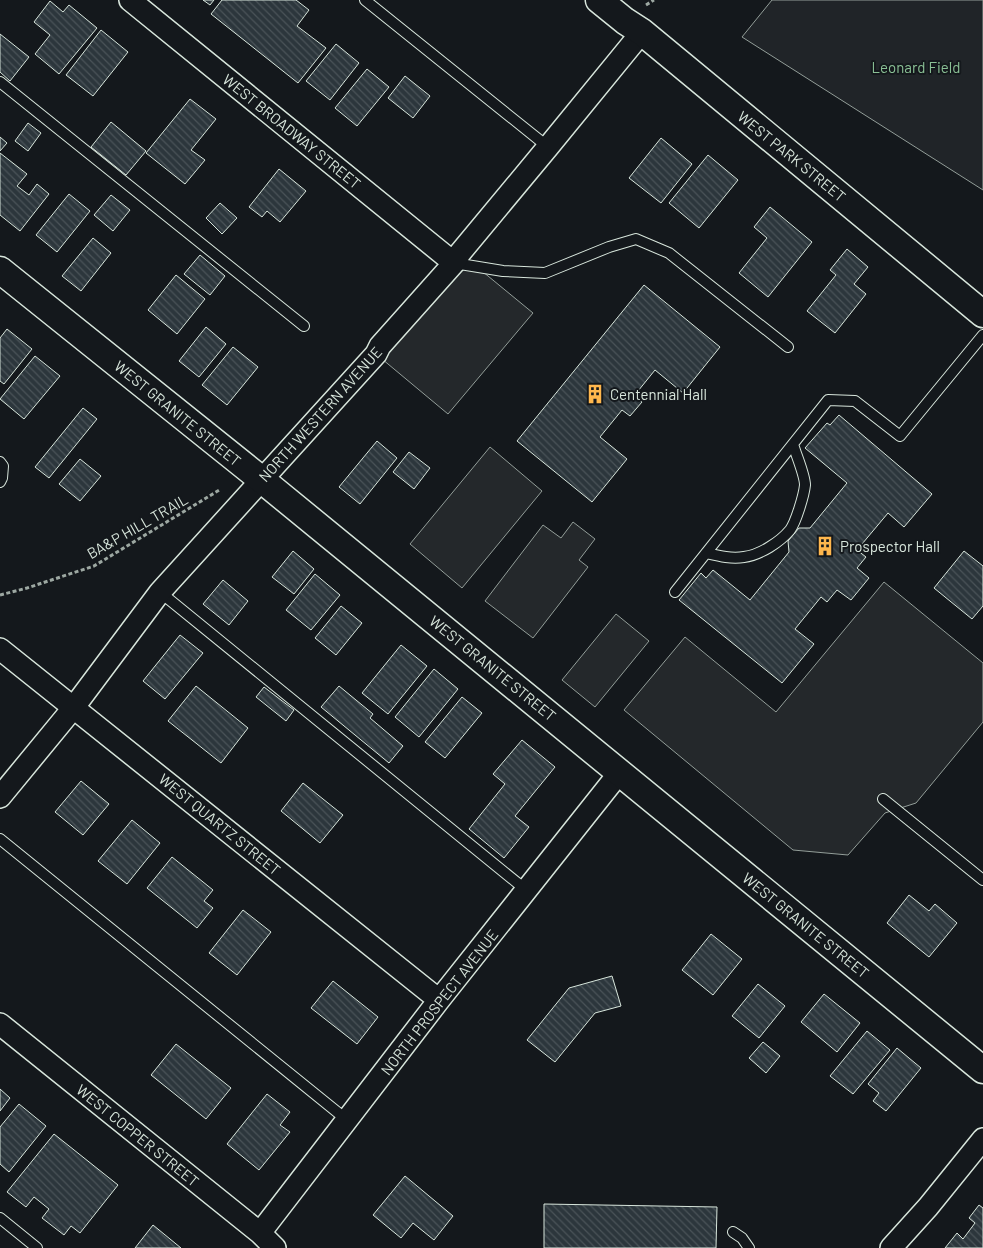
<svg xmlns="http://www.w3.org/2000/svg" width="983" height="1248" font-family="Barlow,sans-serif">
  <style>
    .park { fill: #202428; stroke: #939e99 }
    .parking { fill: #24282b; stroke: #939e99 }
    .building { fill: url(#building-back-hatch); stroke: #d8e6dc }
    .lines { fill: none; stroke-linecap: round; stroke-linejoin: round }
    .service-casing { stroke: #d8e6dc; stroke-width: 12 }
    .minor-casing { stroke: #d8e6dc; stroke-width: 24 }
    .tertiary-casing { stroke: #d8e6dc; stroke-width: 29 }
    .path { stroke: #9da8a2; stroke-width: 3; stroke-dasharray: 4 2.5; stroke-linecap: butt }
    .service { stroke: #14181c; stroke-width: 10 }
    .minor { stroke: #14181c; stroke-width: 21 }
    .tertiary { stroke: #14181c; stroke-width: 26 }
    .labels { text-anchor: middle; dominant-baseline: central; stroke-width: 4; stroke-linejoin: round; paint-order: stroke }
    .park-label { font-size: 15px; fill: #8ac095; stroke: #14181c }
    .street-label { font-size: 15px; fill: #d8e6dc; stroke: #14181c }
    .poi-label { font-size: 15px; fill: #d8e6dc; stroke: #14181c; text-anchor: start }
  </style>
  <defs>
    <pattern id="building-back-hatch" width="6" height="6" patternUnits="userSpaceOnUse" patternTransform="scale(1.25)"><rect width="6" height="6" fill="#2c363c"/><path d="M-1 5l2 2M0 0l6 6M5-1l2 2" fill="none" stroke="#4a5358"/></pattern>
  </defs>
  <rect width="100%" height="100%" fill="#14181c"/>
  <path class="park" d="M 772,0 L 983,0 L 983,190 L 742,37 Z"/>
  <path class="parking" d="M 460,253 L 533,313 L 448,414 L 376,354 Z
    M 490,447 L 542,491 L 462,588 L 410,544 Z
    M 573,522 L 595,539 L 579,560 L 588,567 L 533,638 L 485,601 L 543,525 L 561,538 Z
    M 884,582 L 983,663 L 983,722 L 916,803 L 885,813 L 848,855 L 793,850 L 624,710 L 685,637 L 776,712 Z
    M 616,614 L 649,641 L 595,707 L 562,680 Z"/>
  <path class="building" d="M 203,0 L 214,0 L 210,5 Z
    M 222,0 L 296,0 L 309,10 L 297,26 L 326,48 L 298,83 L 211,14 Z
    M 50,1 L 63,12 L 69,5 L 97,28 L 59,74 L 35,54 L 50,35 L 34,22 Z
    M 101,30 L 128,52 L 93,96 L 66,75 Z
    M 0,34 L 29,57 L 10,81 L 0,72 Z
    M 336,44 L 359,63 L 330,100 L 306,81 Z
    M 367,69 L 389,87 L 357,126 L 335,108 Z
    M 405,76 L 430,96 L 413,118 L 388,98 Z
    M 190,99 L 216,119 L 191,150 L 205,160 L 185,184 L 146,153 Z
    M 111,122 L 146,151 L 126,175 L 91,147 Z
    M 28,123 L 41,133 L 28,151 L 15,141 Z
    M 0,137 L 7,143 L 0,151 Z
    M 661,138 L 692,164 L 661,203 L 629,178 Z
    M 0,153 L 27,174 L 17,186 L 29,195 L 37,184 L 49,194 L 20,231 L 0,215 Z
    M 708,155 L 738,180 L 699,228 L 669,203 Z
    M 279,169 L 306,191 L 280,222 L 267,211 L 262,217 L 249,207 Z
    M 69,194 L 90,211 L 57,252 L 36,235 Z
    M 111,195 L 130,210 L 113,231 L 94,215 Z
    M 220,203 L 237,218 L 222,234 L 206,218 Z
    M 770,207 L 812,242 L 768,297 L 739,273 L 767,238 L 754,227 Z
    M 93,238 L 111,253 L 81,291 L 62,276 Z
    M 847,249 L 868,267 L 854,284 L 866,294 L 835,333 L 807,311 L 836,275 L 830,270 Z
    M 200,255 L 225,276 L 210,295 L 184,274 Z
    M 176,275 L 205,299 L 177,334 L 148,310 Z
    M 644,285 L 720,347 L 683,393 L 655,370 L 634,396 L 642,402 L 630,416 L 622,410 L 600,437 L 627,459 L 592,502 L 517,441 Z
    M 206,327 L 226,344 L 199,377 L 179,361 Z
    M 7,329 L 32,349 L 4,384 L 0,381 L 0,338 Z
    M 233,347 L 258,367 L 227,405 L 202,385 Z
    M 35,356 L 60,376 L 24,419 L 0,399 Z
    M 83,408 L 97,419 L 49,478 L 35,467 Z
    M 839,415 L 932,494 L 904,527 L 888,513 L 857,550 L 866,557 L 857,568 L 869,578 L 851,600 L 837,590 L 827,602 L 821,597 L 795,629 L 814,644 L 782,683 L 679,600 L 701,573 L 706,578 L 713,570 L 750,600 L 789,552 L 788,541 L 799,528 L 810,528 L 847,483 L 805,448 L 827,423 L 830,425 Z
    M 377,441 L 397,458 L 360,504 L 339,487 Z
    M 409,452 L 430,468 L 414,489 L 393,472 Z
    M 80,459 L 101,476 L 80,501 L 59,484 Z
    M 293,551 L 314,569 L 294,594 L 272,577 Z
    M 964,551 L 983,566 L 983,606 L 972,619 L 934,588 Z
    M 315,574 L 340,595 L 311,630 L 286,610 Z
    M 223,580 L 248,601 L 229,625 L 203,604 Z
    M 341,606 L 362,623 L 336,655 L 315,638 Z
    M 180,635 L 203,653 L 165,699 L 143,681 Z
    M 401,645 L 427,666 L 388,714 L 362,693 Z
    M 434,669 L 458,689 L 419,737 L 395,717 Z
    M 196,686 L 248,728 L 221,763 L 168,721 Z
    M 339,686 L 373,714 L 370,718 L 403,746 L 389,763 L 321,707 Z
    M 264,687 L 294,710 L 286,721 L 256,697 Z
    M 462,697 L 482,713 L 445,758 L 425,742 Z
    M 522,740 L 555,767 L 515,816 L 529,827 L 504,858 L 469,829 L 505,784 L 493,774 Z
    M 81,781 L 109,804 L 83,835 L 55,812 Z
    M 303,783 L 343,815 L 320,843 L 281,811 Z
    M 132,820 L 160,843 L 127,884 L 98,861 Z
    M 172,857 L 213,890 L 204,901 L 213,908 L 197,928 L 147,888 Z
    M 909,895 L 929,911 L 935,904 L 957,923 L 929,957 L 887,923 Z
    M 243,910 L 271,932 L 237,975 L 209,953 Z
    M 711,934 L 742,959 L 713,995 L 682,970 Z
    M 612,976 L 621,1006 L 595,1013 L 555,1062 L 527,1040 L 569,988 Z
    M 333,981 L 378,1017 L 357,1044 L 311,1008 Z
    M 758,984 L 785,1006 L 759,1038 L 732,1016 Z
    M 824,994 L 860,1023 L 837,1052 L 801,1022 Z
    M 867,1031 L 890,1050 L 853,1094 L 830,1076 Z
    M 763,1042 L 780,1056 L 766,1073 L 749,1058 Z
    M 176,1044 L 231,1088 L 206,1119 L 151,1075 Z
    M 897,1048 L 921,1068 L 886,1111 L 873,1101 L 879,1093 L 868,1084 Z
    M 0,1089 L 10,1098 L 0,1111 Z
    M 267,1094 L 290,1112 L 280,1125 L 290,1132 L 259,1170 L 227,1144 Z
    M 19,1104 L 46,1126 L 9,1172 L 0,1164 L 0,1127 Z
    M 54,1134 L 118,1185 L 80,1233 L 71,1226 L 64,1235 L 42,1218 L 49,1209 L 34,1197 L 26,1207 L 7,1192 Z
    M 405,1176 L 453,1216 L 434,1240 L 413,1223 L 401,1238 L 373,1215 Z
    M 544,1204 L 717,1207 L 716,1248 L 544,1248 Z
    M 979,1205 L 983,1208 L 983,1248 L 945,1248 L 957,1233 L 963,1239 L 975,1223 L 969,1218 Z
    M 153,1225 L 181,1248 L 135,1248 Z"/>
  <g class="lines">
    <defs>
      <path id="service" d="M 365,0 L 548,147
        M 0,82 L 304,326
        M 454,263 L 503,271 L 545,273 L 609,247 L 636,239 L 669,253 L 788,347
        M 0,462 L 3,466 L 2,478 L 0,482
        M 706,553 C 719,556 731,559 744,557 C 760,555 780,542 790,530 C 796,522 804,495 805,485 C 805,475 796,455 793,444
        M 160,592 L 526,890
        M 675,592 L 828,400 L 855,401 L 900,436 L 983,335
        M 883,799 L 983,880
        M 0,839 L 347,1120
        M 0,1218 L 37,1248
        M 733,1232 L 742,1238 L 749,1248"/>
      <path id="minor" d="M 130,0 L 454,263
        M 0,649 L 439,1000
        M 0,797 L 74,707 L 160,592 L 376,354 L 380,346 L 454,263 L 460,253 L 548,147 L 642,32
        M 0,1024 L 260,1233 L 275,1248
        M 260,1233 L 439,1000 L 620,772
        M 891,1248 L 928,1207 L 983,1139"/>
      <path id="tertiary" d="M 599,0 L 625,21 L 642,32 L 983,314
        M 0,270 L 262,480 L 983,1070"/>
    </defs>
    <use href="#service" class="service-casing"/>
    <use href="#minor" class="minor-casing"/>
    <use href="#tertiary" class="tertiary-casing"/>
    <path class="path" d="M 646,5 L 654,0
      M 0,595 L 27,588 L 94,566 L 221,489"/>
    <use href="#service" class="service"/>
    <use href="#minor" class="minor"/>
    <use href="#tertiary" class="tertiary"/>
  </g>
  <defs>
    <symbol id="building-bare" viewBox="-9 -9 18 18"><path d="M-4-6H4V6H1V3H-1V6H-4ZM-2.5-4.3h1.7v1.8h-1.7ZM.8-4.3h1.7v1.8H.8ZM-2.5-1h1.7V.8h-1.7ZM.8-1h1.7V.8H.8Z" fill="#ffb74d" stroke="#14181c" stroke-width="2.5" paint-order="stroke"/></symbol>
  </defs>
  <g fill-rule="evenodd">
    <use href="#building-bare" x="581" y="380" width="28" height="28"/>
    <use href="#building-bare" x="811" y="532" width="28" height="28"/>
  </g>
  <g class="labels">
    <g class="park-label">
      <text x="916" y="67">Leonard Field</text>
    </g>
    <g class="street-label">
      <text transform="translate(292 131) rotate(39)">WEST BROADWAY STREET</text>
      <text transform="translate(792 156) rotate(39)">WEST PARK STREET</text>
      <text transform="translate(178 413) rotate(39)">WEST GRANITE STREET</text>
      <text transform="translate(320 414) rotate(-48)">NORTH WESTERN AVENUE</text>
      <text transform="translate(137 526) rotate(-30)">BA&amp;P HILL TRAIL</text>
      <text transform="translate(493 668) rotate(39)">WEST GRANITE STREET</text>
      <text transform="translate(220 824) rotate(39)">WEST QUARTZ STREET</text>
      <text transform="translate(806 925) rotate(39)">WEST GRANITE STREET</text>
      <text transform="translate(439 1002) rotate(-52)">NORTH PROSPECT AVENUE</text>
      <text transform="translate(138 1135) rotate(39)">WEST COPPER STREET</text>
    </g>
    <g class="poi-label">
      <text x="610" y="394">Centennial Hall</text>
      <text x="840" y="546">Prospector Hall</text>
    </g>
  </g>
</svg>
